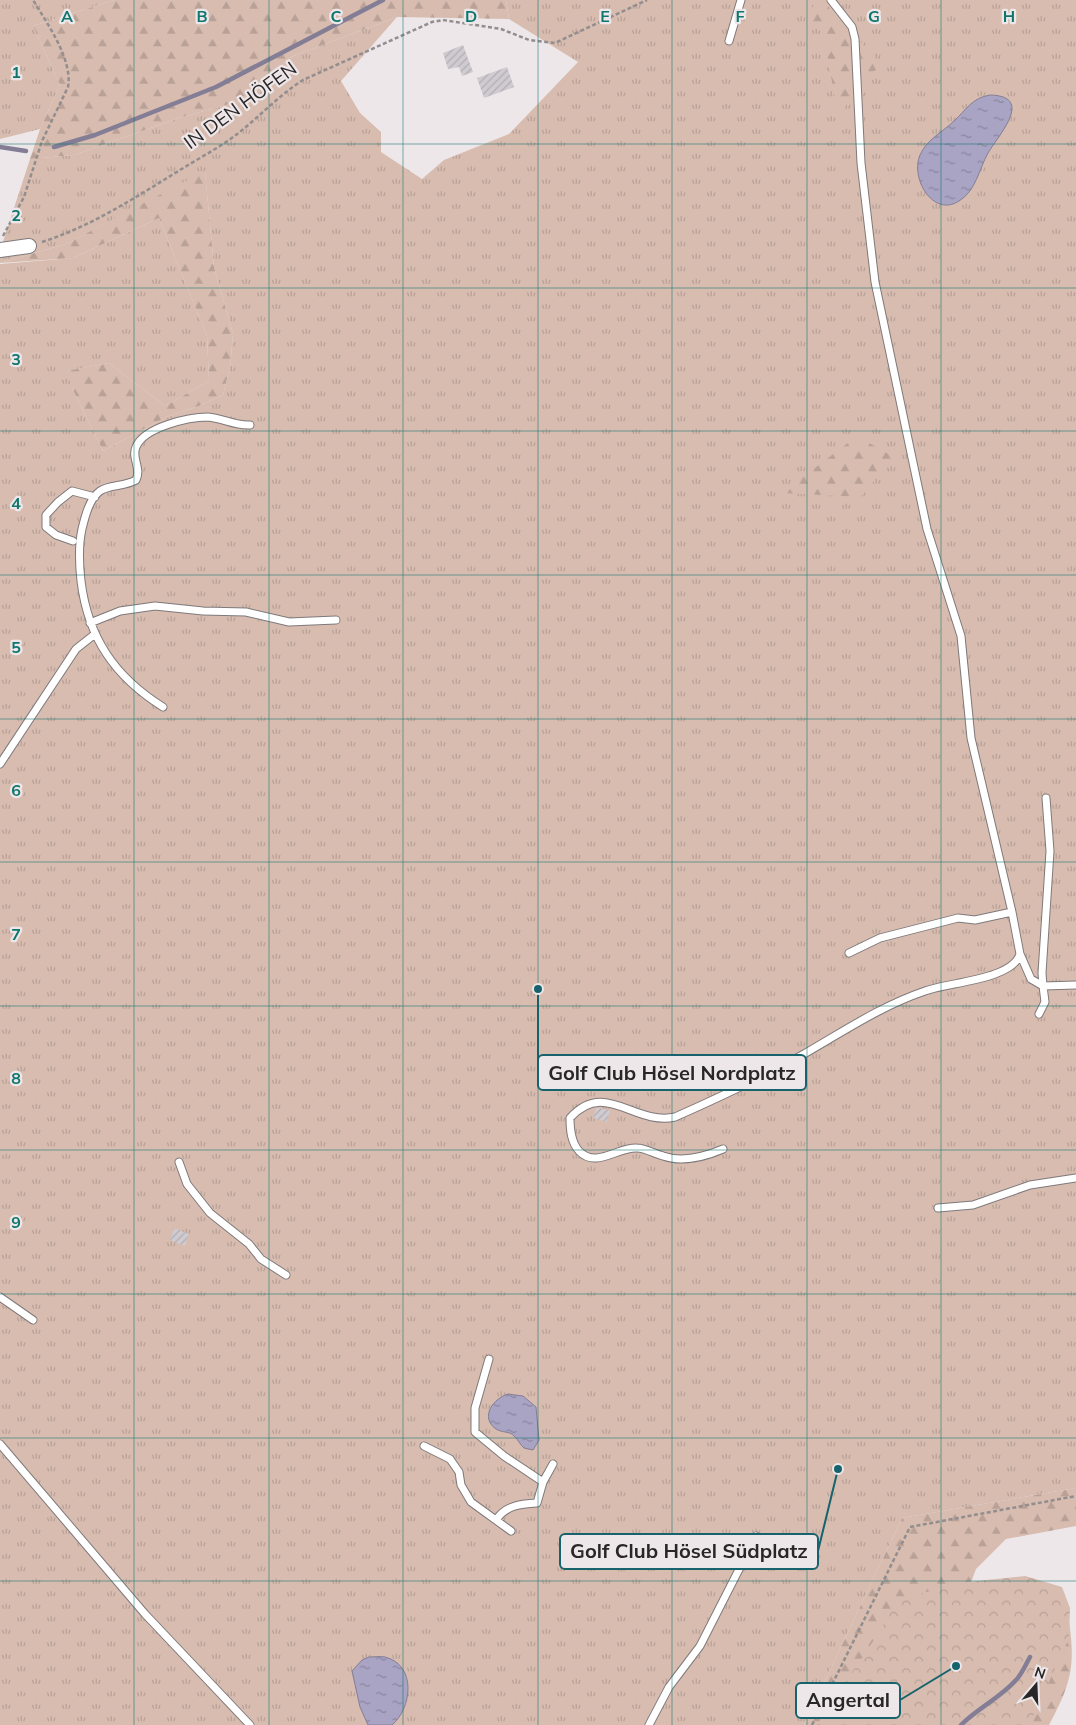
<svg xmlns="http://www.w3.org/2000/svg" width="1076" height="1725" font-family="Mulish,sans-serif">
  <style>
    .grass { fill: url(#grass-tufts) }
    .forest { fill: url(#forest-firs) }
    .park { fill: url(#park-crowns) }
    .water { fill: url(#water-ripples); stroke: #837e95 }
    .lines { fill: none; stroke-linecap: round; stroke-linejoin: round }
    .stream { stroke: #837e95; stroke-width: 4.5 }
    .building { fill: url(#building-hatch) }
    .lane-casing { stroke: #7f797b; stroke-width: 9 }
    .street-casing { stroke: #7f797b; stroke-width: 16 }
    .path { stroke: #928d8e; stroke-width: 2.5; stroke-dasharray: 4 2.5; stroke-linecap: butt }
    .lane { stroke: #fff; stroke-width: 7 }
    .street { stroke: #fff; stroke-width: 14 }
    .grid { fill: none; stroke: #0f766e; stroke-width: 1; stroke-opacity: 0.55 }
    .labels { text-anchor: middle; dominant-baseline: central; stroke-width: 4.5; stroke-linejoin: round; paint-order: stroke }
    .street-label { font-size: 19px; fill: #292627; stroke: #eee7e9 }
    .grid-label { font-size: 16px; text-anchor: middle; font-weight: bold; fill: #0f766e; stroke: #eee7e9; stroke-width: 4.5; stroke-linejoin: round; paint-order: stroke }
    .leader { fill: none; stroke: #16626d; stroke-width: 2 }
    .callout-dot { fill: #16626d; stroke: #eee7e9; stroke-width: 2 }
    .callout { fill: #eee7e9; stroke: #16626d; stroke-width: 2 }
    .callout-label { font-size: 20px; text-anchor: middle; font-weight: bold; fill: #292627 }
  </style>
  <defs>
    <pattern id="grass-tufts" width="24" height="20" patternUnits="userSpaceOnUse" patternTransform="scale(1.25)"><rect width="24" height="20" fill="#d7bcaf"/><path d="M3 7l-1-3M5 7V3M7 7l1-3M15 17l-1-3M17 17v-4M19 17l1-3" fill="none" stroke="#b9a197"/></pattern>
    <pattern id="forest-firs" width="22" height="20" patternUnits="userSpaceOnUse" patternTransform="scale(1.25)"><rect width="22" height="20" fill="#d7bcaf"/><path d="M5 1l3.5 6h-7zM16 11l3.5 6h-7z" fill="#b9a197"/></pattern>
    <pattern id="park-crowns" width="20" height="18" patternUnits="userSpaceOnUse" patternTransform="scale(1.25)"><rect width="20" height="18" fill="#d7bcaf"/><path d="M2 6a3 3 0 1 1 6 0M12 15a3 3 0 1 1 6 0" fill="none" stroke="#b9a197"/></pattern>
    <pattern id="water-ripples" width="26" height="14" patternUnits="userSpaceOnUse" patternTransform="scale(1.25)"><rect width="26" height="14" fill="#a9a3c4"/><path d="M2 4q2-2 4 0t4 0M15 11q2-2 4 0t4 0" fill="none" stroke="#8a859f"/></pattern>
    <pattern id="building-hatch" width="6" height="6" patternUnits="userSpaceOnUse" patternTransform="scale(1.25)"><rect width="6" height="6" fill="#d0cbd0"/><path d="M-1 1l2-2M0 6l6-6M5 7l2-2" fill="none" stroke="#b3aeb3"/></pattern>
  </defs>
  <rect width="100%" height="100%" fill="#eee7e9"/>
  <path class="grass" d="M 0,0 L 114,0 L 33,26 L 60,85 L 40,129 L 0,139 Z
    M 506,0 L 1076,0 L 1076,1488 L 902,1518 L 804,1725 L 0,1725 L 0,264 L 73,258 L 159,218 L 207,336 L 209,381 L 165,406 L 109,363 L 67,371 L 73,390 L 103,451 L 166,417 L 199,406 L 223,395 L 230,367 L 233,334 L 214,267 L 205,172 L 66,244 L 0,263 L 0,251 L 30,159 L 74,155 L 179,118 L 240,101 L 291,57 L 397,17 L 341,81 L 360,113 L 381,132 L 381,152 L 422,179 L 444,160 L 509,134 L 578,62 L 509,19 Z"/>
  <path class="forest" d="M 114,0 L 506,0 L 509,19 L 397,17 L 291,57 L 240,101 L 179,118 L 74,155 L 30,159 L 40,129 L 60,85 L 33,26 Z
    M 817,0 L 822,0 L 883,66 L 865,76 L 838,118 L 824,34 L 805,19 Z
    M 205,171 L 214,267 L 233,334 L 230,367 L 223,395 L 199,406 L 166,417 L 103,451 L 73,390 L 66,371 L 109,363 L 165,406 L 209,381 L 207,336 L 159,218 L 73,258 L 0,263 L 66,244 Z
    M 857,436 L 894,457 L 860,497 L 782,493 Z
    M 1076,1488 L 1076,1526 L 1006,1539 L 976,1569 L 969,1588 L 1069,1622 C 1076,1667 1070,1686 1049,1725 L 804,1725 L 902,1518 Z"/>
  <path class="park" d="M 1025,1576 L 1062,1587 L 1070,1608 L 1069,1638 L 1029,1725 L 817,1725 C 843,1682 875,1644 898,1599 L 967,1582 Z"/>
  <path class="water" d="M 990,95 C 1036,96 997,137 988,153 C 979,169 976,191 959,201 C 933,218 910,178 920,155 C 927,139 943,132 954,121 C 967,109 972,98 990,95 Z
    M 508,1394 L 523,1396 L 536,1407 L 539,1440 L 533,1450 L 524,1448 C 520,1445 518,1439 514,1436 C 510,1431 502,1433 496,1429 C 479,1417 494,1398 508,1394 Z
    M 369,1657 C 374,1657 381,1656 385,1657 C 417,1665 412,1708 392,1725 L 368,1725 L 360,1707 L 352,1671 L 362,1660 Z"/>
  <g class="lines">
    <path class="stream" d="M 0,147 L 26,151
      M 54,147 L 95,135 L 216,87 L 383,0
      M 961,1725 C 978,1708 1000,1698 1016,1680 C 1022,1674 1026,1664 1030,1657"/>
  </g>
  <path class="building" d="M 463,45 L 473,72 L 462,76 L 459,67 L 448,69 L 443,53 Z
    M 507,67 L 514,87 L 484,98 L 477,78 Z
    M 596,1108 L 610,1110 L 607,1122 L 593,1118 Z
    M 174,1228 L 189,1234 L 185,1246 L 170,1240 Z"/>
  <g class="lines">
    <defs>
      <path id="lane" d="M 831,0 L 852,27 L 855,39 L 861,163 L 875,282 L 927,529 L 961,636 L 971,738 L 1012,912 L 1020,954 L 1031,979 L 1043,986 L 1042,973 L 1050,851 L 1046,798
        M 729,41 L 741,0
        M 73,541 L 56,535 L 46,527 L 46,515 L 58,502 L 72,491 L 95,497
        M 90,623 L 120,611 L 155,606 L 203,611 L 246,612 L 289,622 L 336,620
        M 163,707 C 115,677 88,638 81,581 C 79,563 78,547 82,529 C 85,517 89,499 100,491 C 110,484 124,487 136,480 C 142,468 131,458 136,447 C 144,427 189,417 208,417 C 222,418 235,426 250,425
        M 0,764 L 76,649 L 95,634
        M 849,953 L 880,938 L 958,918 L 975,920 L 1012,912
        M 1039,1014 L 1045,1002 L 1043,986 L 1076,985
        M 723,1149 C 704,1157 683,1163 663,1156 C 655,1154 645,1148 637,1148 C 617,1147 596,1169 579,1151 C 571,1142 570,1130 570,1118 C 605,1079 634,1126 675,1117 C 718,1098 763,1077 804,1054 C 844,1031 881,1006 925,991 C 949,982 1012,980 1020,954
        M 179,1162 L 187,1184 L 210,1213 L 249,1244 L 261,1259 L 286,1275
        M 938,1208 L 973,1205 L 1030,1185 L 1076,1178
        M 0,1297 L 33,1320
        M 489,1359 L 475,1408 L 475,1432 L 504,1456 L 543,1482
        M 0,1444 L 145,1614 L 250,1725
        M 424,1446 L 450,1459 L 459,1472 L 461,1485 L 471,1502 L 511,1531
        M 496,1520 C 506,1505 521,1504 537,1503 L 543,1482 L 553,1464
        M 649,1725 L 669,1687 L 700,1646 L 756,1536"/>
      <path id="street" d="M 0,250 L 29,246"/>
    </defs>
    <use href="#lane" class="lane-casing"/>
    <use href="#street" class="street-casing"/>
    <path class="path" d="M 3,236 L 24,197 L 42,141 L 68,87 C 73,60 47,23 33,0
      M 42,242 C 92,226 136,197 180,170 C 196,160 213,151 229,140 C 255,122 276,97 303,80 L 432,22 L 443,20 L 501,29 L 529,40 L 555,43 L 647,0
      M 812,1725 L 910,1527 L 1076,1496"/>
    <use href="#lane" class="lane"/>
    <use href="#street" class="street"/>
  </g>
  <path class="grid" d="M 134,0 L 134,1725M 269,0 L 269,1725M 403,0 L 403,1725M 538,0 L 538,1725M 672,0 L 672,1725M 807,0 L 807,1725M 941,0 L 941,1725M 0,144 L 1076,144M 0,288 L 1076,288M 0,431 L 1076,431M 0,575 L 1076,575M 0,719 L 1076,719M 0,862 L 1076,862M 0,1006 L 1076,1006M 0,1150 L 1076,1150M 0,1294 L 1076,1294M 0,1438 L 1076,1438M 0,1581 L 1076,1581"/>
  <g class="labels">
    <g class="street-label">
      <text transform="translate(240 105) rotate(-36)">IN DEN HÖFEN</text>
    </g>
  </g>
  <g class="grid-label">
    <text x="67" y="22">A</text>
    <text x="202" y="22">B</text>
    <text x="336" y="22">C</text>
    <text x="471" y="22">D</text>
    <text x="605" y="22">E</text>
    <text x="740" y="22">F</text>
    <text x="874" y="22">G</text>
    <text x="1009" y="22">H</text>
    <text x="16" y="78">1</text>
    <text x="16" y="221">2</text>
    <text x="16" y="365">3</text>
    <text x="16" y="509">4</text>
    <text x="16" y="653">5</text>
    <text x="16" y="796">6</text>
    <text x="16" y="940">7</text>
    <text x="16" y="1084">8</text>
    <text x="16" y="1228">9</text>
  </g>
  <path class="leader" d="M538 989L538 1073M838 1469L818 1551M956 1666L900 1700"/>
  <g class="callout-dot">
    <circle cx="538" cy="989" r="5"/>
    <circle cx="838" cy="1469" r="5"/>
    <circle cx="956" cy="1666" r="5"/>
  </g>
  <g class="callout">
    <rect x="538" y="1055" width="268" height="35" rx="5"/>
    <rect x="560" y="1534" width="258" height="35" rx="5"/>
    <rect x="796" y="1683" width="104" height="35" rx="5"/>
  </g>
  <g class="callout-label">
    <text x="672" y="1080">Golf Club Hösel Nordplatz</text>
    <text x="689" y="1558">Golf Club Hösel Südplatz</text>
    <text x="848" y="1707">Angertal</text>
  </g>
  <g transform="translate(1036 1685) rotate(19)" stroke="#eee7e9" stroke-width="4" paint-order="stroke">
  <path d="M0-4L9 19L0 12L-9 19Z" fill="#292627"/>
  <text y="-8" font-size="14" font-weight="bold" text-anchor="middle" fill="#292627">N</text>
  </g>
</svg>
